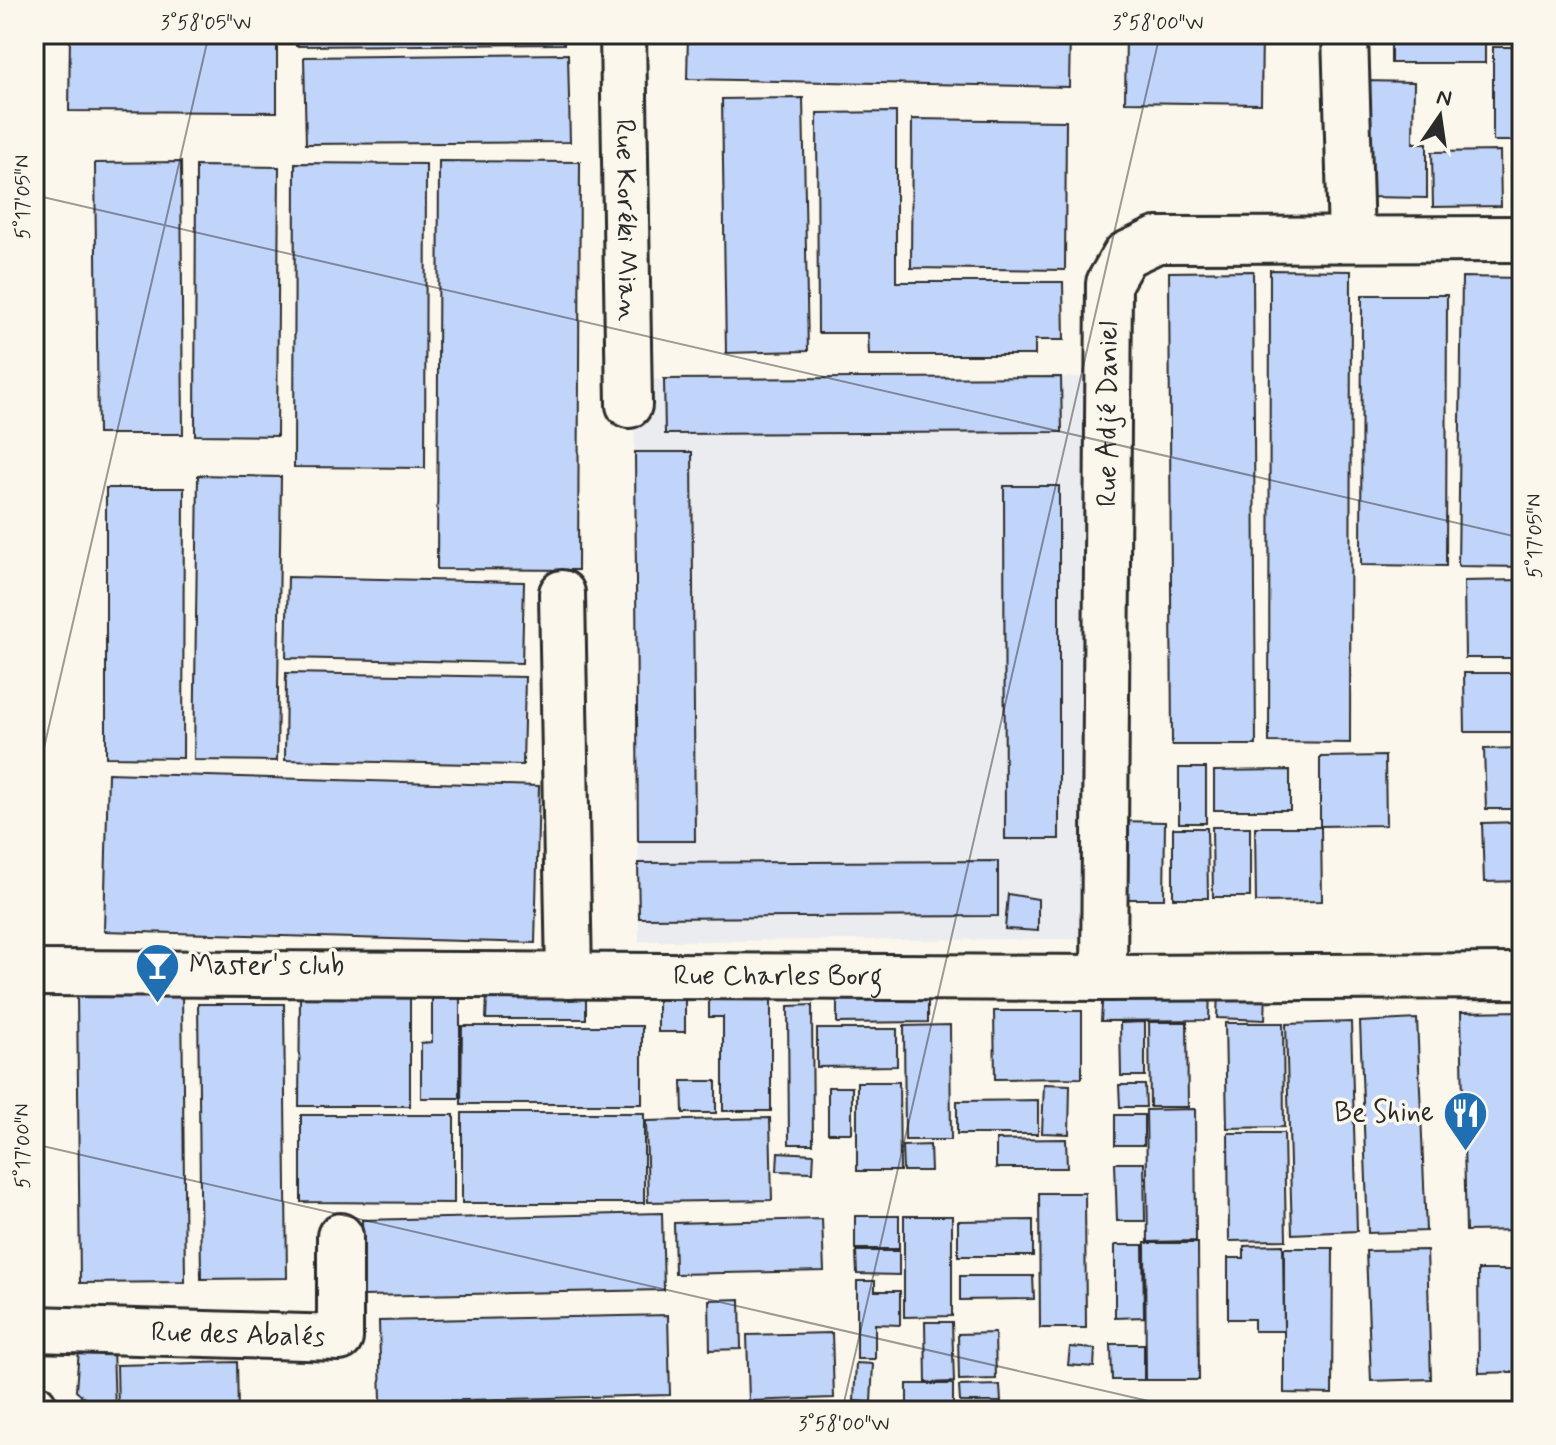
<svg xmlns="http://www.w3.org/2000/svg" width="1556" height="1445" font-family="Mynerve,sans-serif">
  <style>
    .built { fill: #eaecf0 }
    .building { fill: #c1d4fa; stroke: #2b2b2b; stroke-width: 2 }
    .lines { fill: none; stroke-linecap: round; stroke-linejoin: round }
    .minor-casing { stroke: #2b2b2b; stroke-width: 50 }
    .minor { stroke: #fbf7ec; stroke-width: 44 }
    .ticks { fill: none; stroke: #2b2b2b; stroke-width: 2; stroke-opacity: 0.45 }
    .labels { text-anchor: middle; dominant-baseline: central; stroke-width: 7; stroke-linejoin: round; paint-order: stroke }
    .street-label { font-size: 28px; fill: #2b2b2b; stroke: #fbf7ec }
    .poi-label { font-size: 28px; fill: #2b2b2b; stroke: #fbf7ec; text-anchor: start }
    .neatline { fill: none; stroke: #2b2b2b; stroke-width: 3 }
    .ticks-label { font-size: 20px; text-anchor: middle; fill: #2b2b2b }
  </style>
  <rect width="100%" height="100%" fill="#fbf7ec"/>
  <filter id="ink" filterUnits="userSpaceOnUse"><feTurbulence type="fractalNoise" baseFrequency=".0125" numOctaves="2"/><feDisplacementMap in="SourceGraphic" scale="16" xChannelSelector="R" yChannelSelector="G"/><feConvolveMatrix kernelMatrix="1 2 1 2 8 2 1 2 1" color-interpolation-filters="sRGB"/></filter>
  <g filter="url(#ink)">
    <path class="built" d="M 1094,377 L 1099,939 L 639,941 L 634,380 Z"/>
    <path class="building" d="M 70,34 L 277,34 L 277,112 L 69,111 Z
      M 296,34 L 564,34 L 564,44 L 296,46 Z
      M 688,34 L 1070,34 L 1069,87 L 687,79 Z
      M 1126,34 L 1262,34 L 1261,104 L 1125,102 Z
      M 1391,34 L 1485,34 L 1485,63 L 1391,63 Z
      M 1493,47 L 1522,47 L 1522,141 L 1493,141 Z
      M 568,54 L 570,142 L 306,144 L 304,57 Z
      M 1365,81 L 1414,82 L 1413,143 L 1427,143 L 1427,198 L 1365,197 Z
      M 803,98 L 808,351 L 726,353 L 722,99 Z
      M 896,112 L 896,282 L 1063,282 L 1064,340 L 1035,340 L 1035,355 L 869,355 L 868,333 L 818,333 L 817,113 Z
      M 912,119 L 1066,121 L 1065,270 L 911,268 Z
      M 1500,151 L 1501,206 L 1433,207 L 1432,152 Z
      M 439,161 L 580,162 L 578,570 L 437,569 Z
      M 181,162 L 183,434 L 98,434 L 95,163 Z
      M 295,163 L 426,164 L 425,468 L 294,467 Z
      M 196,166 L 279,167 L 277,436 L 195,435 Z
      M 1270,270 L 1351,271 L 1350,743 L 1269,742 Z
      M 1253,271 L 1256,745 L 1172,745 L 1169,272 Z
      M 1462,277 L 1522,278 L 1522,567 L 1458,566 Z
      M 1362,295 L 1447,295 L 1446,566 L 1361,565 Z
      M 1061,377 L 1062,432 L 665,434 L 664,379 Z
      M 635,452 L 692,452 L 695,841 L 638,841 Z
      M 198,475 L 281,477 L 277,761 L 194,760 Z
      M 1004,486 L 1059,486 L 1059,839 L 1005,839 Z
      M 106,488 L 184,488 L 183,758 L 106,757 Z
      M 288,577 L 524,582 L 522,663 L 286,658 Z
      M 1522,580 L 1522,658 L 1465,658 L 1464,581 Z
      M 286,673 L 525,677 L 523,765 L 285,760 Z
      M 1464,673 L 1522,673 L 1522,732 L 1465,732 Z
      M 1522,748 L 1522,809 L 1486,809 L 1484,749 Z
      M 1385,756 L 1386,825 L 1320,826 L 1320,757 Z
      M 1179,768 L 1206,768 L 1206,823 L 1179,823 Z
      M 1290,770 L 1290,810 L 1214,810 L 1214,771 Z
      M 108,773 L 539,786 L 535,943 L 104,931 Z
      M 1118,821 L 1165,822 L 1164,899 L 1117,899 Z
      M 1522,822 L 1522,881 L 1484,882 L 1482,823 Z
      M 1212,827 L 1250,827 L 1250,897 L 1213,897 Z
      M 1255,827 L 1321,827 L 1322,901 L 1256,902 Z
      M 1173,828 L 1207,828 L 1208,898 L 1173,898 Z
      M 998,861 L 998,916 L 639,918 L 638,863 Z
      M 1008,894 L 1038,899 L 1038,931 L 1005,929 Z
      M 1103,988 L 1210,992 L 1209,1020 L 1101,1021 Z
      M 658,989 L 685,989 L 685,1032 L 658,1032 Z
      M 1218,990 L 1266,992 L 1265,1020 L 1217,1018 Z
      M 182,992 L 185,1282 L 80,1283 L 77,993 Z
      M 709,992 L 771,992 L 771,1111 L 723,1111 L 723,1017 L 709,1017 Z
      M 432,993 L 460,994 L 460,1098 L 421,1098 L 421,1043 L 432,1042 Z
      M 586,993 L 586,1019 L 486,1019 L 487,994 Z
      M 928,996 L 928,1022 L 837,1023 L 837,997 Z
      M 300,998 L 410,998 L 410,1106 L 299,1106 Z
      M 198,1004 L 284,1004 L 287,1278 L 201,1279 Z
      M 812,1005 L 813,1144 L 789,1144 L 788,1006 Z
      M 994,1011 L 1082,1011 L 1082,1078 L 995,1079 Z
      M 1522,1011 L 1522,1230 L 1466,1231 L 1461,1012 Z
      M 1417,1019 L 1426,1231 L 1368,1233 L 1360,1022 Z
      M 1145,1022 L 1145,1076 L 1121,1076 L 1120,1023 Z
      M 1149,1022 L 1187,1022 L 1188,1107 L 1150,1107 Z
      M 1351,1022 L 1357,1231 L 1292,1234 L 1286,1024 Z
      M 1225,1023 L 1283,1023 L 1284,1127 L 1227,1128 Z
      M 950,1025 L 951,1140 L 905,1140 L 904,1026 Z
      M 462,1026 L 642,1026 L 642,1104 L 461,1104 Z
      M 817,1029 L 897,1029 L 897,1066 L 817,1067 Z
      M 682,1081 L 716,1081 L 716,1113 L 683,1113 Z
      M 857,1082 L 899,1082 L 900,1171 L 857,1171 Z
      M 1044,1084 L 1070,1085 L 1069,1134 L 1042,1133 Z
      M 1119,1085 L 1145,1085 L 1146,1107 L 1120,1107 Z
      M 828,1087 L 852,1087 L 852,1133 L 828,1133 Z
      M 1038,1100 L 1038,1134 L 957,1134 L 957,1101 Z
      M 1195,1109 L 1196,1241 L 1148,1242 L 1146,1110 Z
      M 462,1113 L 644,1113 L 644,1203 L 462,1203 Z
      M 301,1115 L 454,1115 L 454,1203 L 301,1202 Z
      M 1115,1115 L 1144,1115 L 1144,1145 L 1115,1145 Z
      M 770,1118 L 772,1200 L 648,1202 L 646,1121 Z
      M 1228,1133 L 1284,1133 L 1286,1240 L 1229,1241 Z
      M 1066,1139 L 1067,1168 L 996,1168 L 996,1140 Z
      M 930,1145 L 931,1171 L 903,1171 L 902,1146 Z
      M 778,1152 L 814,1154 L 813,1172 L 777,1171 Z
      M 1115,1163 L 1144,1163 L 1145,1221 L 1117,1221 Z
      M 1039,1193 L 1085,1193 L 1086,1328 L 1040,1328 Z
      M 662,1213 L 664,1290 L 364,1296 L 362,1220 Z
      M 855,1216 L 899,1216 L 899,1249 L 855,1249 Z
      M 904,1216 L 952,1216 L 952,1316 L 904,1317 Z
      M 822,1219 L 824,1271 L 675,1274 L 674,1223 Z
      M 1033,1220 L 1033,1256 L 958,1256 L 958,1221 Z
      M 1145,1243 L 1198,1243 L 1199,1380 L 1146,1380 Z
      M 1115,1245 L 1143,1245 L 1144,1317 L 1115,1318 Z
      M 1283,1245 L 1284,1331 L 1254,1331 L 1254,1319 L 1228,1319 L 1228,1258 L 1244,1258 L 1244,1246 Z
      M 1284,1248 L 1333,1248 L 1332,1394 L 1284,1393 Z
      M 1427,1250 L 1431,1379 L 1371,1381 L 1366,1251 Z
      M 856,1251 L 899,1251 L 899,1275 L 857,1274 Z
      M 1478,1270 L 1522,1270 L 1522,1372 L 1479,1373 Z
      M 960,1276 L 1033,1276 L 1034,1299 L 960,1300 Z
      M 857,1281 L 875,1281 L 875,1291 L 900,1291 L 900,1325 L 875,1324 L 875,1359 L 857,1359 Z
      M 740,1299 L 741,1349 L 710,1350 L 709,1300 Z
      M 668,1315 L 670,1395 L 381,1402 L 379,1321 Z
      M 925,1322 L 952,1322 L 954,1382 L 926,1383 Z
      M 832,1333 L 834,1398 L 749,1401 L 747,1335 Z
      M 995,1333 L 996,1379 L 959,1380 L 958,1334 Z
      M 1111,1344 L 1144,1344 L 1144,1380 L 1112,1380 Z
      M 113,1347 L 115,1411 L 100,1411 L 76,1391 L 79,1348 Z
      M 1070,1347 L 1095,1349 L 1094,1367 L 1068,1365 Z
      M 237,1362 L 238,1411 L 118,1411 L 117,1365 Z
      M 856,1363 L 873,1364 L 871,1402 L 854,1401 Z
      M 907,1384 L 953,1384 L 953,1405 L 907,1405 Z
      M 1000,1385 L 1001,1402 L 960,1402 L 959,1386 Z"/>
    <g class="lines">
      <defs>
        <g id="minor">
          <path id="s1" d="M 623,34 L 629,405"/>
          <path d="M 1345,34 L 1351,239"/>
          <path d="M 562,593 L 569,976"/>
          <path id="s2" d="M 34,973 L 1104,978 L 1522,976"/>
          <path id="s3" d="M 1104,978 L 1109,283 L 1125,255 L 1157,240 L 1522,239"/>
          <path id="s4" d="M 34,1329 L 340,1338 L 340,1236"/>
          <path d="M 34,1406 L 34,1411"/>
        </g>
      </defs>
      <use href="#minor" class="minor-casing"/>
      <use href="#minor" class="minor"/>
    </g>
  </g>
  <path class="ticks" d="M 34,195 L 1522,538M 34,791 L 209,34M 34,1144 L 1192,1411M 842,1411 L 1160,34"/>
  <defs>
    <symbol id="bar-pin" viewBox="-11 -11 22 30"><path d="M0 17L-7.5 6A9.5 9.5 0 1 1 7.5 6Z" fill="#1f6fb2" stroke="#fbf7ec"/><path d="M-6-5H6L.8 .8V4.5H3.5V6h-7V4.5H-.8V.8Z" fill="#fff"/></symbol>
    <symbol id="restaurant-pin" viewBox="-11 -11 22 30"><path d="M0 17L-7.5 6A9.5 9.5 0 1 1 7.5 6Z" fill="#1f6fb2" stroke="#fbf7ec"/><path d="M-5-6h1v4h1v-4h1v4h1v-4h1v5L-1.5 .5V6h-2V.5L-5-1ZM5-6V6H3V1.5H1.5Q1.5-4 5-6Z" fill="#fff"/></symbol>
  </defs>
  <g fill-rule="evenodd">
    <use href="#bar-pin" x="132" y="940" width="51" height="69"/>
    <use href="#restaurant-pin" x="1440" y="1088" width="51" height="69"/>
  </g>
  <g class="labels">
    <g class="street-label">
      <text stroke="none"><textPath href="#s1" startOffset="186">Rue Koréki Mian</textPath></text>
      <text stroke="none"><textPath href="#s3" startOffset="564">Rue Adjé Daniel</textPath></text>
      <text stroke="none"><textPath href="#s2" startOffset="744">Rue Charles Borg</textPath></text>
      <text stroke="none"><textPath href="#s4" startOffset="204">Rue des Abalés</textPath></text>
    </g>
    <g class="poi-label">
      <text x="189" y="966">Master's club</text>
      <text x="1434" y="1113" text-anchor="end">Be Shine</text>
    </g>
  </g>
  <rect width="1556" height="1445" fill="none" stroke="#fbf7ec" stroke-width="88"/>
  <g transform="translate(1440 116) rotate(13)" stroke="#fbf7ec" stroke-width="6" paint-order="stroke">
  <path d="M0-6L14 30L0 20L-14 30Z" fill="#2b2b2b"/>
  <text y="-12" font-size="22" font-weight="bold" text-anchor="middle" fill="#2b2b2b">N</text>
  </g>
  <rect x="44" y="44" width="1468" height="1357" class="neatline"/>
  <g class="ticks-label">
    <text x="206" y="29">3°58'05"W</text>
    <text x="1158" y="29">3°58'00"W</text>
    <text transform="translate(22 197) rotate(-90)" y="7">5°17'05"N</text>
    <text transform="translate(1534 536) rotate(-90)" y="7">5°17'05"N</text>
    <text transform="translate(22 1146) rotate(-90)" y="7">5°17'00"N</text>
    <text x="844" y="1430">3°58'00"W</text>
  </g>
</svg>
